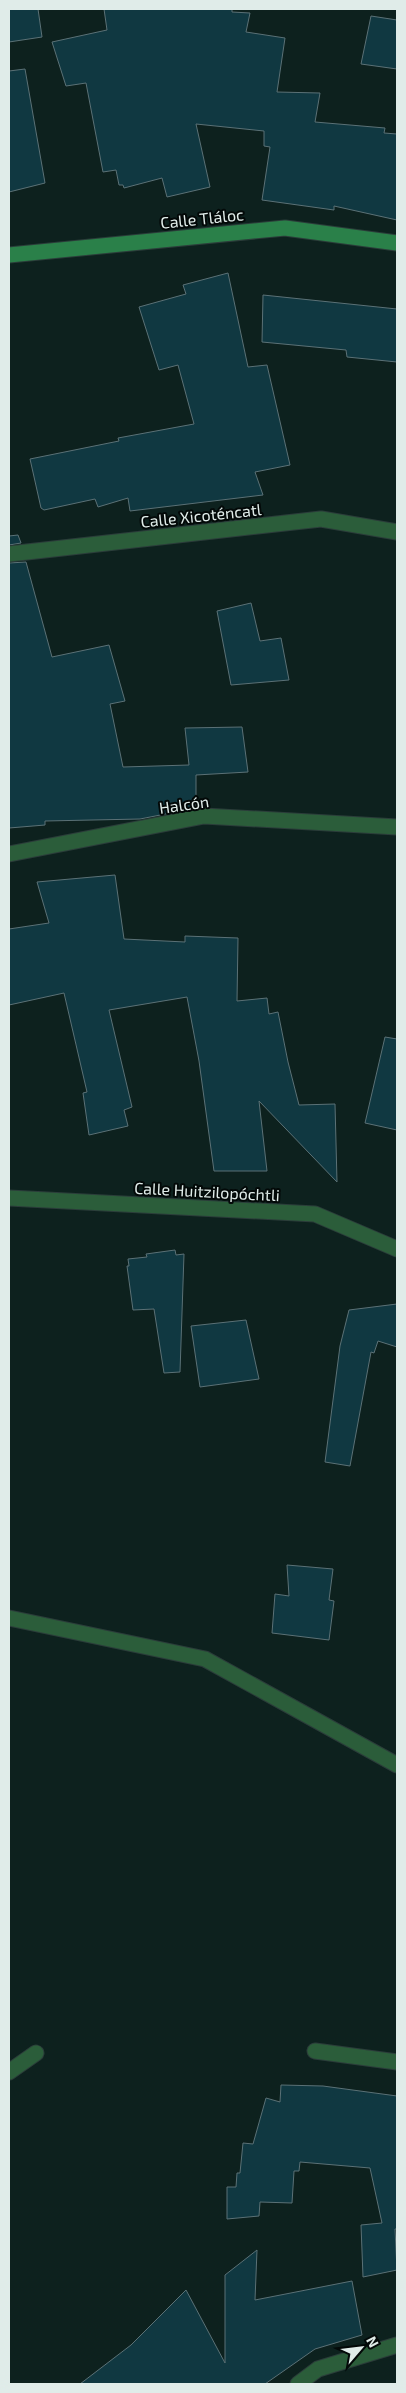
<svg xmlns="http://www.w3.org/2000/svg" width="406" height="2393" font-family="'Exo 2',sans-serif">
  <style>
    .building { fill: #103841; stroke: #5b7176 }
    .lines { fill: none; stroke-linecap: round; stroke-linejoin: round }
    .street-casing { stroke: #2b3d3a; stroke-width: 17 }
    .secondary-casing { stroke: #2b3d3a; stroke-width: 17 }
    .street { stroke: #2b5d3a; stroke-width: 15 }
    .secondary { stroke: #2a8049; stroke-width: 15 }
    .labels { text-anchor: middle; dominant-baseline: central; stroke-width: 4; stroke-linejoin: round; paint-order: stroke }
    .street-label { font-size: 16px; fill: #e0ece9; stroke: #030908 }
  </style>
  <rect width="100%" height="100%" fill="#0d211e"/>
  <path class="building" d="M 9,9 L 38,9 L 42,37 L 9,42 Z
    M 104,9 L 232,9 L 232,12 L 250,13 L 246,32 L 285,38 L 277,92 L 320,93 L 315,122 L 385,128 L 384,133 L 397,134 L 397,220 L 334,206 L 334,210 L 262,200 L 270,147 L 264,146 L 264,131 L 196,124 L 210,187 L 167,197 L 162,178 L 124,188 L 123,185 L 119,185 L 116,170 L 103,172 L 86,83 L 66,86 L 52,42 L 107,30 Z
    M 371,16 L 397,20 L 397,69 L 361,64 Z
    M 25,69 L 45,183 L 9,192 L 9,71 Z
    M 228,273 L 248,367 L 267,365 L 290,465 L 255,472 L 263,495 L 130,511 L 128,498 L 98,507 L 95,499 L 44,510 L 41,508 L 30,459 L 119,441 L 118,438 L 194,424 L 178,365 L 159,370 L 139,307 L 186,294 L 183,285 Z
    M 263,295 L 397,309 L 397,362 L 347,357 L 346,350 L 262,342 Z
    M 18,535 L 21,543 L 9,545 L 9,536 Z
    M 26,562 L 52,657 L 109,645 L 125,701 L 110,704 L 123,767 L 189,765 L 185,728 L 242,727 L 248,772 L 196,775 L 196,808 L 140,819 L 45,821 L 45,825 L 9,828 L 9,563 Z
    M 251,603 L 260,641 L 281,638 L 289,680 L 231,685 L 217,611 Z
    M 115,875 L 124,939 L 185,942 L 185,936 L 238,938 L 237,1001 L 267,998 L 269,1014 L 278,1012 L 288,1062 L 299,1105 L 335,1104 L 337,1182 L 259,1101 L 267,1171 L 214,1171 L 199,1061 L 187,997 L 109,1010 L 132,1107 L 124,1110 L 128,1126 L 89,1135 L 83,1093 L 87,1092 L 64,993 L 9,1005 L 9,929 L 49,923 L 37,882 Z
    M 385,1037 L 397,1039 L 397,1130 L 365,1123 Z
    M 175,1250 L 176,1255 L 184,1254 L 180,1372 L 164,1373 L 154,1309 L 133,1310 L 127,1266 L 129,1266 L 128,1259 L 147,1257 L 146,1254 Z
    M 397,1304 L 397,1347 L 378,1341 L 374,1353 L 371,1352 L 350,1466 L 325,1462 L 340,1346 L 349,1310 Z
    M 246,1320 L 259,1379 L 200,1387 L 191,1326 Z
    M 287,1565 L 333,1569 L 329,1600 L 334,1601 L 329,1640 L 272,1633 L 275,1594 L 289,1596 Z
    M 281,2085 L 323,2086 L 397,2096 L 397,2229 L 395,2229 L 397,2270 L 363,2277 L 361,2225 L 382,2223 L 370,2168 L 300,2162 L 299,2171 L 294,2171 L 292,2203 L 260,2202 L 259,2216 L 227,2219 L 227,2187 L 236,2187 L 237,2173 L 240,2173 L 243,2143 L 253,2144 L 266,2098 L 280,2102 Z
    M 257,2250 L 255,2300 L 352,2281 L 362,2335 L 315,2349 L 265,2384 L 80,2384 L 131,2345 L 186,2290 L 225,2363 L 225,2275 Z"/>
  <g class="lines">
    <defs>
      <path id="street" d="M 9,554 L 321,519 L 397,532
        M 9,854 L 204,816 L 397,827
        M 9,1198 L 315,1214 L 397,1249
        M 9,1618 L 205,1659 L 397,1765
        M 315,2051 L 397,2062
        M 9,2072 L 36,2053
        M 298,2384 L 318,2369 L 397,2345"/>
      <path id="secondary" d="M 9,255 L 285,228 L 397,243"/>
    </defs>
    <use href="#street" class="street-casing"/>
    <use href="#secondary" class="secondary-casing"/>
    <use href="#street" class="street"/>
    <use href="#secondary" class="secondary"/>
  </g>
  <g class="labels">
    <g class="street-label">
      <text transform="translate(202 218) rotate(-6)">Calle Tláloc</text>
      <text transform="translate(201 515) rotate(-6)">Calle Xicoténcatl</text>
      <text transform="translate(184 804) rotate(-8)">Halcón</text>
      <text transform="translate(207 1191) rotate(3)">Calle Huitzilopóchtli</text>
    </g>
  </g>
  <rect width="406" height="2393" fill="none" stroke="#e0ece9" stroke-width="20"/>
  <g transform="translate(361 2348) rotate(62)" stroke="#030908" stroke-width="4" paint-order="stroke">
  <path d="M0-4L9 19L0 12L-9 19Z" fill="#e0ece9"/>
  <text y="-8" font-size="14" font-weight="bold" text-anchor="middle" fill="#e0ece9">N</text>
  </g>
</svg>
